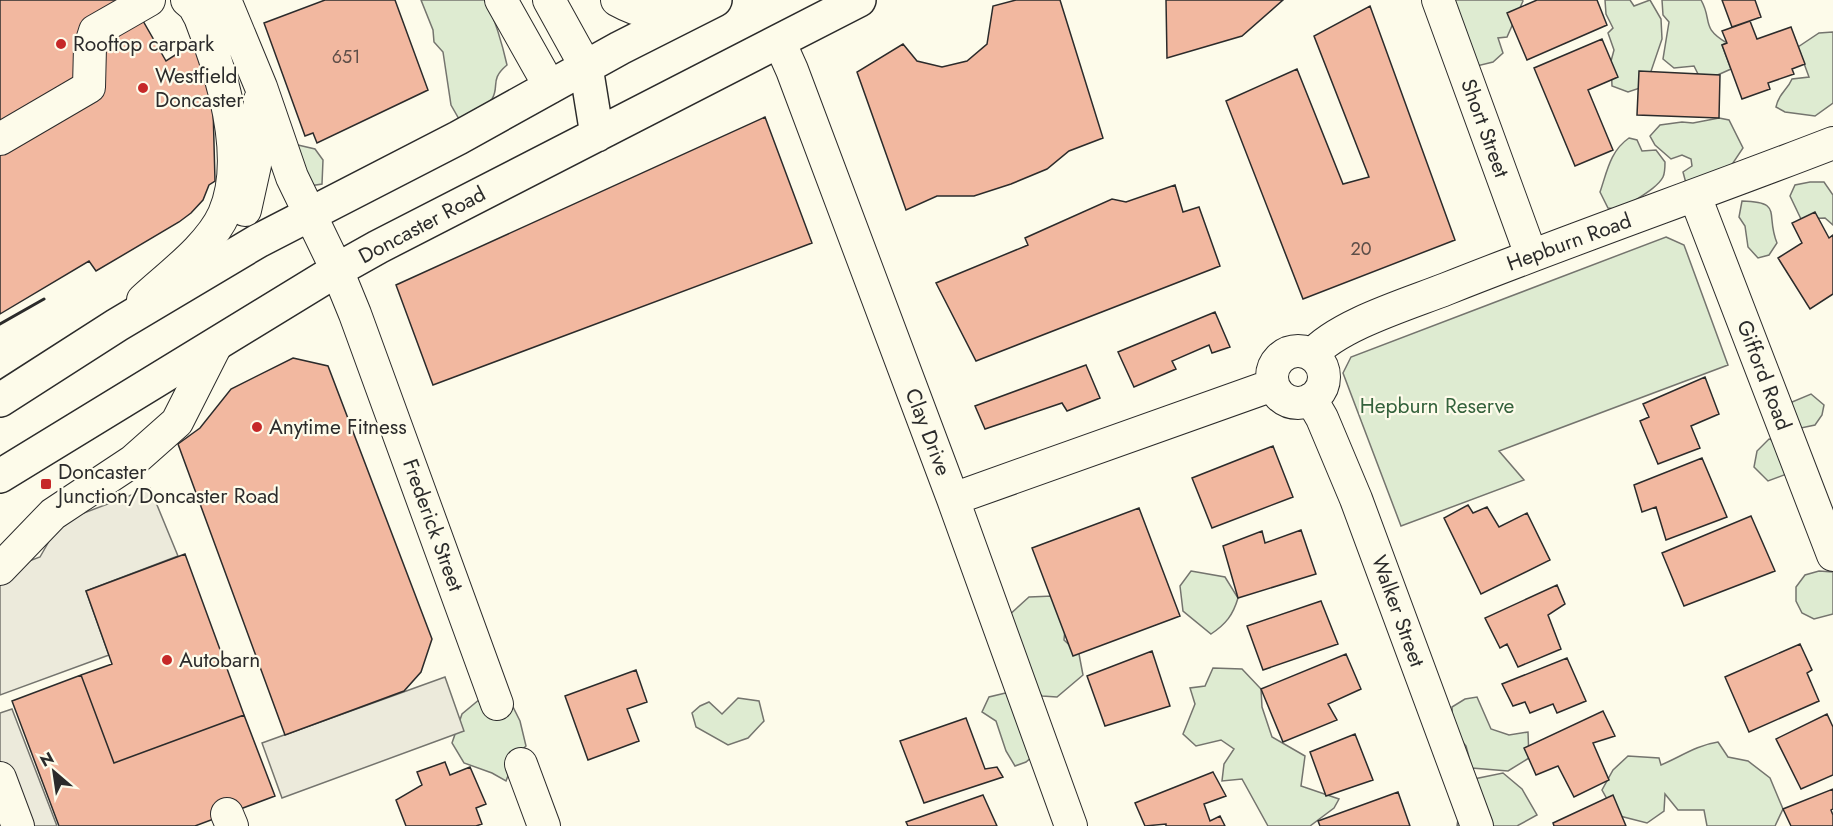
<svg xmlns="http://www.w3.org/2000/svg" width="1833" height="826" font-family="Jost,sans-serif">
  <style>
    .green { fill: #deebd1; stroke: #74746e; stroke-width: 1.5 }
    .parking { fill: #eceadb; stroke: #74746e; stroke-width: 1.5 }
    .building { fill: #f2b8a0; stroke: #2b2b2b; stroke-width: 1.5 }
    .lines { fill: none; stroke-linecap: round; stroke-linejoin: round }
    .minor-casing { stroke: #2b2b2b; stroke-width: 34 }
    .major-casing { stroke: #2b2b2b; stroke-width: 36 }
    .minor { stroke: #fdfbea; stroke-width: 32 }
    .major { stroke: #fdfbea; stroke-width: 33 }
    .wall { stroke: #2b2b2b; stroke-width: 3 }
    .poi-dot { fill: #c62828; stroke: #fdfbea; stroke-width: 2 }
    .labels { text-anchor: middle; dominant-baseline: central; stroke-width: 4.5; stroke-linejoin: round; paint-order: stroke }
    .number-label { font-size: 18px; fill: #5d4e48 }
    .poi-label { font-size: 21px; fill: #2b2b2b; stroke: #fdfbea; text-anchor: start }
    .street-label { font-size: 21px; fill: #2b2b2b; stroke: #fdfbea }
    .park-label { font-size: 21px; fill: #34623c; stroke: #fdfbea }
  </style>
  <rect width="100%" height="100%" fill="#fdfbea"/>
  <path class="green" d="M 421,0 L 485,0 C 494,15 503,47 507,65 C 489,80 500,86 492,99 C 485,108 469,114 459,119 L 451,105 L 443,52 L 434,42 L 433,30 Z
    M 1434,0 L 1522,0 L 1523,1 L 1507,37 L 1498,38 L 1503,53 L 1493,62 L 1477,66 Z
    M 1605,0 L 1630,0 L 1634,6 L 1650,0 L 1661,19 L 1662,39 L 1646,86 L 1628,92 L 1612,86 L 1611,61 L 1614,50 L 1608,33 L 1613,28 L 1606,14 Z
    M 1662,0 L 1701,0 C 1713,21 1700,27 1727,43 L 1722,45 L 1731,69 L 1702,82 L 1694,66 L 1674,68 L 1663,59 L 1669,22 L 1663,15 Z
    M 1833,32 L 1833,103 L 1815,116 L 1785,112 L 1776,107 C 1779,92 1787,91 1792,79 L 1809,77 L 1798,47 L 1819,33 Z
    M 1719,118 L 1729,120 L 1743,148 L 1731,166 L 1687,187 L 1683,172 L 1692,166 L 1691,159 L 1682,155 L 1671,159 L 1655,145 L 1650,136 L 1660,125 L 1682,122 L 1693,123 Z
    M 1629,138 L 1637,140 L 1642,151 L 1656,150 L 1665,162 C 1665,167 1665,173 1663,177 C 1657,189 1633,200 1622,210 L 1608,208 L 1600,192 C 1607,172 1610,151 1629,138 Z
    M 298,145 L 315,149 L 323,160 L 322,184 L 297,188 L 289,149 Z
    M 1810,182 L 1824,182 L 1833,195 L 1833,225 L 1825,218 L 1801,219 L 1790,196 L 1795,185 Z
    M 1742,201 C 1784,202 1765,214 1777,243 L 1769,255 L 1758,258 L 1748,247 L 1745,226 L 1739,217 Z
    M 1666,237 L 1684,245 L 1728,365 L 1499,451 L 1524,480 L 1401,526 L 1343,373 L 1351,357 Z
    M 1811,394 L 1824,405 L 1822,415 L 1815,425 L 1801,428 L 1789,419 L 1792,402 Z
    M 1769,439 L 1783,443 L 1800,469 L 1768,481 L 1754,467 L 1757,451 Z
    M 1191,571 L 1225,577 L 1238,598 C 1233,615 1226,624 1211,634 L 1183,611 L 1180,586 Z
    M 1819,571 L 1833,572 L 1833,614 L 1814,619 L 1802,613 L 1796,601 L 1796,587 L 1805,575 Z
    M 1053,596 L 1066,619 L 1064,640 L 1079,654 L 1083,675 L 1057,697 L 1042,696 L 1021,672 L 1007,617 L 1029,597 Z
    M 1213,668 L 1242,669 L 1261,689 L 1262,707 L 1272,737 L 1305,756 L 1301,786 L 1339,799 L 1334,808 L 1310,826 L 1268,826 L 1242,779 L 1222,781 L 1224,764 L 1234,749 L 1221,740 L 1196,746 L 1183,734 L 1195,704 L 1190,688 L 1205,686 Z
    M 1022,689 L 1034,755 L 1026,762 L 1015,766 L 1006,751 L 996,721 L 982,712 L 989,697 Z
    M 1477,697 L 1491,729 L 1509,735 L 1528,732 L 1529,758 L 1508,771 L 1472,768 L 1466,746 L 1453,730 L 1452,707 L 1465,699 Z
    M 738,698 L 759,701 L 764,721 L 748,738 L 728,745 L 696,727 L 692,713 L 700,706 L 709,702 L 722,714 Z
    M 480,699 L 511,703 L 520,721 L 526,746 L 516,755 L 506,781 L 492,773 L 464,763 L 452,743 L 462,714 Z
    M 1718,742 L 1728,757 L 1748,761 L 1770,778 L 1783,809 L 1775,826 L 1707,826 L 1704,810 L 1678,810 L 1665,794 L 1664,811 L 1647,823 L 1616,815 L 1602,790 L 1613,770 L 1628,756 L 1659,758 L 1661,765 C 1680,757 1697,745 1718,742 Z
    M 1503,773 L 1522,789 L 1537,815 L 1517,826 L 1457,826 L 1461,799 L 1474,779 Z"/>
  <path class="parking" d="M 150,488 L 178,556 L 86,591 L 109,655 L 0,695 L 0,572 L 40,557 L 60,522 Z
    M 445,677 L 464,731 L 282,798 L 262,743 Z
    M 12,709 L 57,826 L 0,826 L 0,713 Z"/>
  <path class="building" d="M 0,0 L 131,0 L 166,61 L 197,41 L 213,106 L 215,181 L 209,185 L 203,200 L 191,213 L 179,222 L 96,271 L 89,261 L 0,314 Z
    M 325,0 L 395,0 L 428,90 L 317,143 L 313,133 L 305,136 L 264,23 Z
    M 1016,0 L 1060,0 L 1103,138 L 1069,151 L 1047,169 L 1011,184 L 974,196 L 937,196 L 906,210 L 857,72 L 903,44 L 917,61 L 942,67 L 967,61 L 987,44 L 993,6 Z
    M 1166,0 L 1283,0 L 1242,36 L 1167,58 Z
    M 1537,0 L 1597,0 L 1607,25 L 1527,60 L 1507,13 Z
    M 1722,0 L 1755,0 L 1761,17 L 1732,27 Z
    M 1370,6 L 1455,240 L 1303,299 L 1226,101 L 1297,69 L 1343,184 L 1369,177 L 1314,36 Z
    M 1750,21 L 1757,39 L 1791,27 L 1805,64 L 1792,69 L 1794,74 L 1768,83 L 1770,89 L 1742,99 L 1722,45 L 1727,43 L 1722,31 Z
    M 1602,39 L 1618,77 L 1588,90 L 1613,150 L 1575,166 L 1534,68 Z
    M 1639,71 L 1720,75 L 1719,118 L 1637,115 Z
    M 765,117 L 812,243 L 433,385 L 396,285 Z
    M 1175,185 L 1183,212 L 1199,207 L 1220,266 L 976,361 L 936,283 L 1028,245 L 1025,238 L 1112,199 L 1126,202 Z
    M 1815,212 L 1829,238 L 1833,235 L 1833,294 L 1810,309 L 1778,258 L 1802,243 L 1792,223 Z
    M 1215,312 L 1230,347 L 1212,353 L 1209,345 L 1172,361 L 1176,369 L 1134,387 L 1118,352 Z
    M 293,358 L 328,366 L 432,639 L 421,672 L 404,691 L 285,735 L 178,444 L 200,428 L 231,389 Z
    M 1086,365 L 1100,398 L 1067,411 L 1062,403 L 985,429 L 975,406 Z
    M 1705,377 L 1719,414 L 1691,426 L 1700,448 L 1658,464 L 1640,421 L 1649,417 L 1643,404 Z
    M 1273,446 L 1293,497 L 1212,528 L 1192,478 Z
    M 1702,458 L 1727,517 L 1666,540 L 1656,507 L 1642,512 L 1634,485 Z
    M 1468,505 L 1473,513 L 1487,507 L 1499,527 L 1527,513 L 1550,560 L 1481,594 L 1444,518 Z
    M 1139,508 L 1180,616 L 1073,656 L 1032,548 Z
    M 1751,516 L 1775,571 L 1684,606 L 1662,553 Z
    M 1301,530 L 1316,574 L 1238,598 L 1223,546 L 1262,531 L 1265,543 Z
    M 185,554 L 244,715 L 114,763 L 81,675 L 112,664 L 86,591 Z
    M 1557,585 L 1565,604 L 1548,615 L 1561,649 L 1518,667 L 1507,644 L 1500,648 L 1485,618 Z
    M 1321,601 L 1338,644 L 1263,670 L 1247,626 Z
    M 1800,644 L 1812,670 L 1807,673 L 1819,701 L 1749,732 L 1725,677 Z
    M 1152,651 L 1170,706 L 1105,726 L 1087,676 Z
    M 1346,654 L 1361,689 L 1328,704 L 1337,720 L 1283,742 L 1261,689 Z
    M 1567,658 L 1586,701 L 1557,713 L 1553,704 L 1530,713 L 1525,702 L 1513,706 L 1502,684 Z
    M 636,670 L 647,702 L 627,709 L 639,741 L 588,760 L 565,696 Z
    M 81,675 L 114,763 L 244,715 L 275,796 L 195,826 L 59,826 L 12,701 Z
    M 1603,711 L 1615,736 L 1593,743 L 1609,780 L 1574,797 L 1558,766 L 1536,775 L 1524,748 Z
    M 1827,714 L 1833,727 L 1833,775 L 1801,789 L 1776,739 Z
    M 966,718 L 985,769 L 997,767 L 1003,777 L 924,803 L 900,741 Z
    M 1355,734 L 1373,780 L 1326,796 L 1310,752 Z
    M 445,762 L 450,775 L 470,767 L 486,804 L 476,808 L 482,824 L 476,826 L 406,826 L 396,800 L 422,785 L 417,772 Z
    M 1213,772 L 1226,796 L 1204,804 L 1210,821 L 1220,816 L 1225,826 L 1166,826 L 1166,824 L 1145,826 L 1135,803 Z
    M 1833,789 L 1833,809 L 1831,810 L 1833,815 L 1833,826 L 1791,826 L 1783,809 Z
    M 1398,792 L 1410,826 L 1320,826 L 1318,821 Z
    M 983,795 L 997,826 L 908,826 L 906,822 Z
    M 1613,795 L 1626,826 L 1554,826 L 1553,823 Z"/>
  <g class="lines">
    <defs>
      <path id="minor" d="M 225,0 L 261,87 L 292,177 L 337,270 L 355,314 L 497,704
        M 501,0 L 550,87
        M 549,0 L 586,67
        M 617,0 C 646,16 659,14 691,12
        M 1438,0 L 1531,255
        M 779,41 L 792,70 L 953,499 L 1071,826
        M 0,139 L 89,87 L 90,47 L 95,31 L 149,0
        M 1695,196 L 1833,555
        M 245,210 L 255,165 L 260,100
        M 143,300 C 169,276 210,246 224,214 C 249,157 221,71 200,17 L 194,6 L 187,0
        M1272 377a26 26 0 1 1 52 0a26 26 0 1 1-52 0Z
        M 1312,355 C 1338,325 1408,304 1446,289 C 1574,238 1704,193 1833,143
        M 1311,399 L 1322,418 L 1356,499 L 1477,826
        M 953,499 L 1273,385
        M 0,569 L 53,514 L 133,461 L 177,422 L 216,345
        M 521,764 L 544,826
        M 0,778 L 18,826
        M 227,814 L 232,826"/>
      <path id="major" d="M 586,67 L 597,135
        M 0,400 L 117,325 L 258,241 L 458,138 L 620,48 L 715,0
        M 0,476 L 337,270 L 378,247 L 859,0"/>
    </defs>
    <use href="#minor" class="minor-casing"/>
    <use href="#major" class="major-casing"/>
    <use href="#minor" class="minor"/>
    <use href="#major" class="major"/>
    <path class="wall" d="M 0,324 L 44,299"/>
  </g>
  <g class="poi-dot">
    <circle cx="61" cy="44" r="6"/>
    <circle cx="143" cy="88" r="6"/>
    <circle cx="257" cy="427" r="6"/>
    <rect x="40" y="478" width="12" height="12" rx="3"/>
    <circle cx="167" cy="660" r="6"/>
  </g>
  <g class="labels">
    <g class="number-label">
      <text x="346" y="57">651</text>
      <text x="1361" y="249">20</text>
    </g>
    <g class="poi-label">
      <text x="73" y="44">Rooftop carpark</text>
      <text x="155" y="76">Westfield<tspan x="155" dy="24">Doncaster</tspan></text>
      <text x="269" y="427">Anytime Fitness</text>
      <text x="58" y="472">Doncaster<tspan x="58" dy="24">Junction/Doncaster Road</tspan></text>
      <text x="179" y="660">Autobarn</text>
    </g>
    <g class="street-label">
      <text transform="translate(1485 128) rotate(70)">Short Street</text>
      <text transform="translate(422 225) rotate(-28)">Doncaster Road</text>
      <text transform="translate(1569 242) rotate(-20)">Hepburn Road</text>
      <text transform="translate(1764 375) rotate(69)">Gifford Road</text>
      <text transform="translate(928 432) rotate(69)">Clay Drive</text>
      <text transform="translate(433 525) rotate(70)">Frederick Street</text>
      <text transform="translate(1398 611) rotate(70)">Walker Street</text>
    </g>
    <g class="park-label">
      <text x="1437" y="406">Hepburn Reserve</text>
    </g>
  </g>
  <g transform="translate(54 772) rotate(331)" stroke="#fdfbea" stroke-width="4.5" paint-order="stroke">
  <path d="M0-4.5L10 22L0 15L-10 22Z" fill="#2b2b2b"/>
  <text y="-9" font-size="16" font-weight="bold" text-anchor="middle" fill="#2b2b2b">N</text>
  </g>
</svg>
